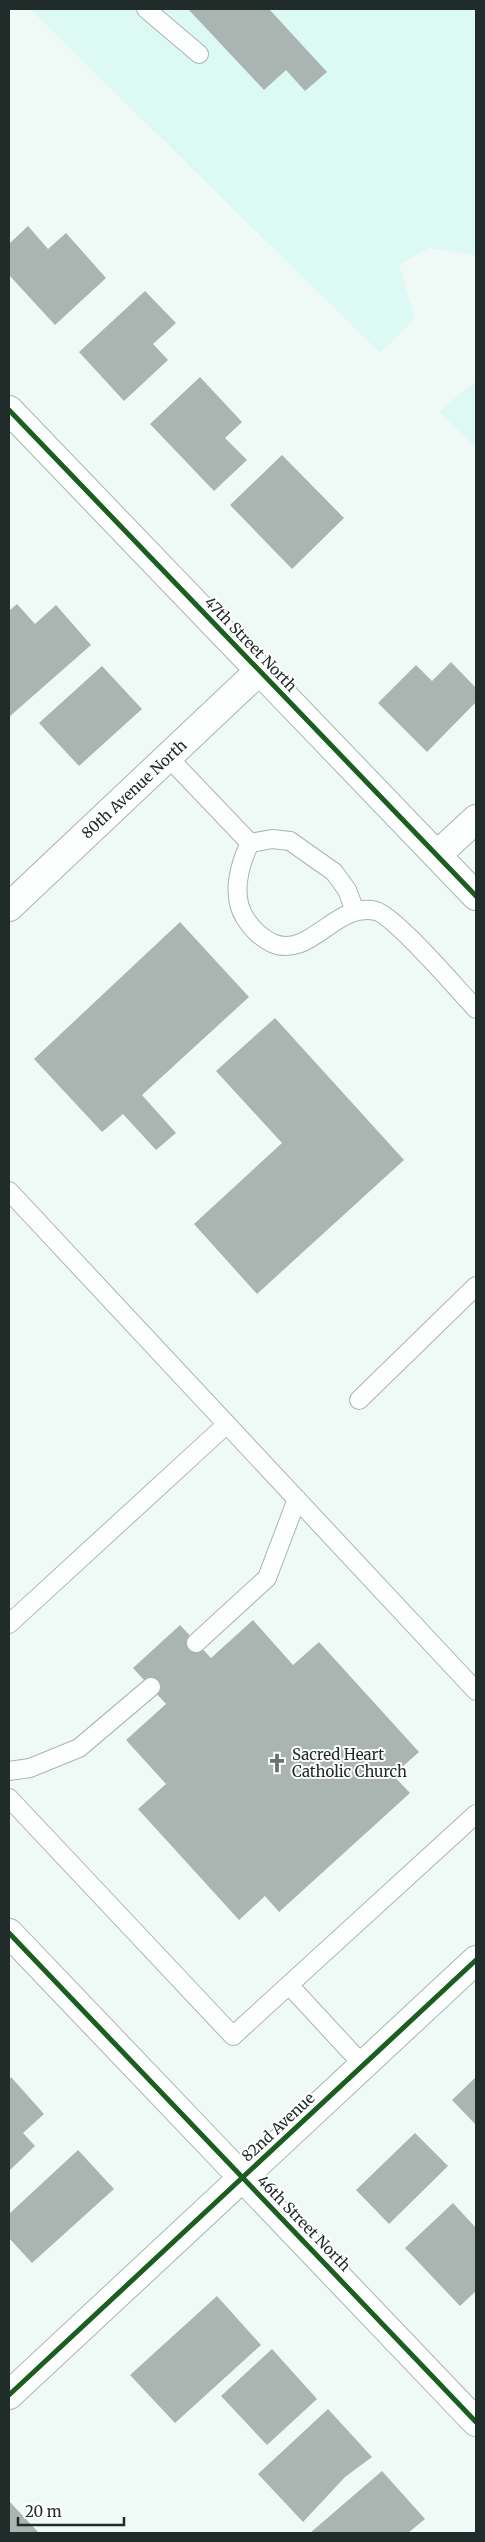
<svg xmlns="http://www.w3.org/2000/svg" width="485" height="2542" font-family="Merriweather,serif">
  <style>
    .built { fill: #ddf9f4 }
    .building { fill: #aab5b2 }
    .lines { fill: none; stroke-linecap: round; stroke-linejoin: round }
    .service-casing { stroke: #aab5b3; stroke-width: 20 }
    .minor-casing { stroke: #aab5b3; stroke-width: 30 }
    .tertiary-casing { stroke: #aab5b3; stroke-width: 30 }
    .service { stroke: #fdfefe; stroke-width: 18 }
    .minor { stroke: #fdfefe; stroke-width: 28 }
    .tertiary { stroke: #fdfefe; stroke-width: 28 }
    .cycleway-casing { stroke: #fff; stroke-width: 8 }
    .cycleway { stroke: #1b5e20; stroke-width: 5 }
    .labels { text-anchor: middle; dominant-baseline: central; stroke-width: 4; stroke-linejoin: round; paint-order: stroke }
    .street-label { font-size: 15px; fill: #202c2a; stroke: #fff }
    .poi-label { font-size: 15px; fill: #202c2a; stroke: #fff; text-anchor: start }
  </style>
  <rect width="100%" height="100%" fill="#effaf7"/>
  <path class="built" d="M 30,9 L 476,9 L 476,257 L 470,254 L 429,248 L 399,265 L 415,319 L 380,353 Z
    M 476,381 L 476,447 L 439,411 Z"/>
  <path class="building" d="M 188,9 L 269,9 L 327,72 L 305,91 L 286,70 L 264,90 Z
    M 28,226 L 48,249 L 66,233 L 106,278 L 55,325 L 9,275 L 9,244 Z
    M 145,291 L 176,323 L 153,344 L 168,360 L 124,401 L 79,352 Z
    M 200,377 L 242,422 L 225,438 L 247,460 L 214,491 L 150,424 Z
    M 282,455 L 344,518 L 292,569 L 230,505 Z
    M 17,604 L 35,624 L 56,605 L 91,645 L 9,717 L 9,611 Z
    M 451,662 L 476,688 L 476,702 L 427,752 L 378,703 L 416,665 L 432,681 Z
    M 102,666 L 142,709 L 79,766 L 39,723 Z
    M 180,922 L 249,997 L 142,1095 L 176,1133 L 156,1150 L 123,1114 L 102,1132 L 34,1059 Z
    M 275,1018 L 404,1160 L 257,1294 L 194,1224 L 282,1143 L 216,1071 Z
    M 253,1620 L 293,1665 L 319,1642 L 419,1752 L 393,1775 L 410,1793 L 279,1912 L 265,1896 L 239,1920 L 138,1809 L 166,1784 L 126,1740 L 166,1704 L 133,1668 L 180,1625 L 211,1658 Z
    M 11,2077 L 44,2114 L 23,2133 L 35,2146 L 9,2171 L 9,2080 Z
    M 476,2077 L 476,2125 L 452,2100 Z
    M 415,2133 L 448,2166 L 389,2224 L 356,2190 Z
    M 78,2150 L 114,2189 L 32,2263 L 9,2238 L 9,2214 Z
    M 453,2203 L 476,2228 L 476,2291 L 460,2306 L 405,2248 Z
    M 217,2296 L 261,2345 L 175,2423 L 130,2375 Z
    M 272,2349 L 317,2399 L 267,2445 L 221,2396 Z
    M 328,2409 L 372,2457 L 345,2477 L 303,2522 L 258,2474 Z
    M 382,2471 L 425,2519 L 408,2533 L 310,2533 Z
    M 9,2501 L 39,2533 L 9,2533 Z"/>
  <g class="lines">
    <defs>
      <path id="service" d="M 146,9 L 199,54
        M 168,757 L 250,843 C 239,865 231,896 245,918 C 253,930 259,936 272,943 C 310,960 336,901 376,911 C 396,917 458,990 476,1009
        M 250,843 L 272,839 L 290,841 L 334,872 L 347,890 L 355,911
        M 9,1191 L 476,1691
        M 359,1400 L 476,1286
        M 9,1624 L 227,1424
        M 196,1643 L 267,1578 L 297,1499
        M 9,1771 L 30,1768 L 79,1748 L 151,1687
        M 9,1798 L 233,2036 L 476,1814
        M 289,1985 L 363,2065"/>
      <path id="minor" d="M 9,410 L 476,896
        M 437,855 L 476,819
        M 9,907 L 259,671
        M 9,1933 L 476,2422"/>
      <path id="tertiary" d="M 9,2395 L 476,1960"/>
    </defs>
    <use href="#service" class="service-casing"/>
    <use href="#minor" class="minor-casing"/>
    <use href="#tertiary" class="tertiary-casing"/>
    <use href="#service" class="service"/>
    <use href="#minor" class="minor"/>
    <use href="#tertiary" class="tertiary"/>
    <defs>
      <path id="cycleway" d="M 9,410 L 476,896
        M 9,1933 L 476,2422
        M 9,2395 L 476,1960"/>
    </defs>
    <use href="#cycleway" class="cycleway-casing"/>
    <use href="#cycleway" class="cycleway"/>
  </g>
  <defs>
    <symbol id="church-bare" viewBox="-9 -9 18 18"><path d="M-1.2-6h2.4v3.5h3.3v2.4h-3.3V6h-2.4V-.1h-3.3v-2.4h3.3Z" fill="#687472" stroke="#fff" stroke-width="2.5" paint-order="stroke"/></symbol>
  </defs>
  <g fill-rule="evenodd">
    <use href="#church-bare" x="263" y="1749" width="28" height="28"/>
  </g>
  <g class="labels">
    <g class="street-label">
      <text transform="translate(251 644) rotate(46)">47th Street North</text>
      <text transform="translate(134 789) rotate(-43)">80th Avenue North</text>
      <text transform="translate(278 2127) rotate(-43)">82nd Avenue</text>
      <text transform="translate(304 2223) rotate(46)">46th Street North</text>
    </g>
    <g class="poi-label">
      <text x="292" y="1754">Sacred Heart<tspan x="292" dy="17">Catholic Church</tspan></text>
    </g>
  </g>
  <rect width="485" height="2542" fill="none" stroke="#202c2a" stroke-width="20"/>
  <path d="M18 2517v8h106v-8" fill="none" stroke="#202c2a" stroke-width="2.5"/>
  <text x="25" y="2517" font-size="15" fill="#202c2a" stroke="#ffffff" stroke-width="4" paint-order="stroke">20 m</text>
</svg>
